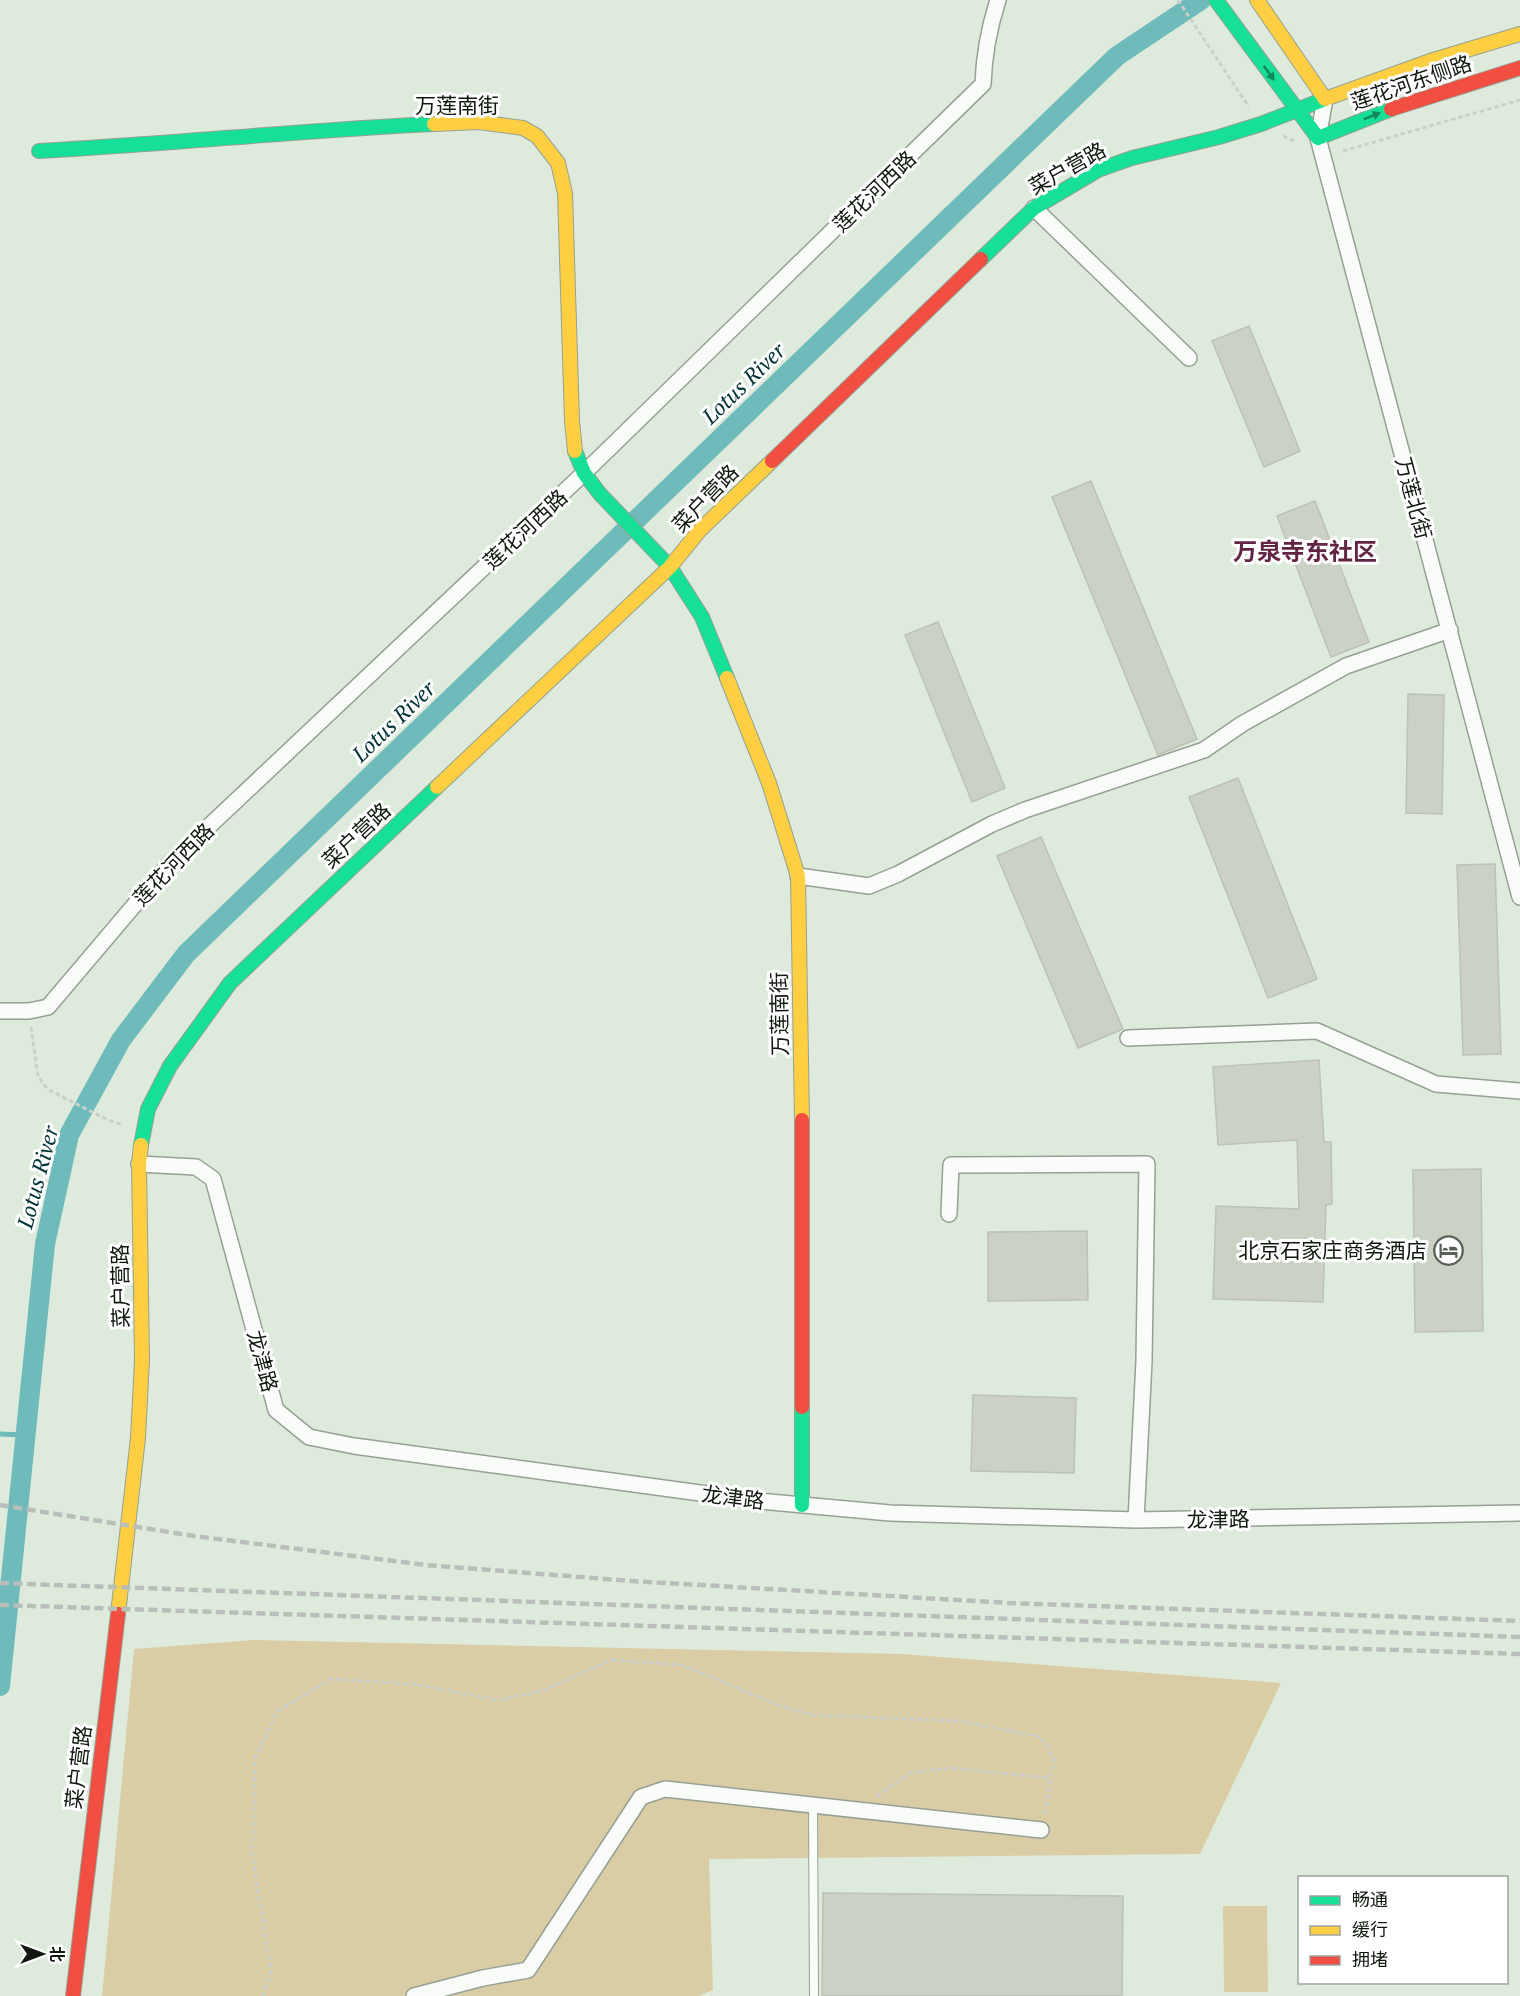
<svg xmlns="http://www.w3.org/2000/svg" width="1520" height="1996" font-family="'PT Serif','Noto Sans SC',serif">
  <style>
    .green { fill: #dacda6 }
    .lines { fill: none; stroke-linecap: round; stroke-linejoin: round }
    .stream { stroke: #6fbabb; stroke-width: 5 }
    .canal { stroke: #6fbabb; stroke-width: 20 }
    .building { fill: #cbd1c4; stroke: #bcc2b5; stroke-width: 1.5 }
    .lane-casing { stroke: #96a094; stroke-width: 10 }
    .street-casing { stroke: #96a094; stroke-width: 18 }
    .fast-casing { stroke: #96a094; stroke-width: 16 }
    .slow-casing { stroke: #96a094; stroke-width: 16 }
    .jam-casing { stroke: #96a094; stroke-width: 16 }
    .path { stroke: #cbcfcb; stroke-width: 3; stroke-dasharray: 4.5 3; stroke-linecap: butt }
    .lane { stroke: #fafcfa; stroke-width: 8 }
    .street { stroke: #fafcfa; stroke-width: 15 }
    .fast { stroke: #16e098; stroke-width: 14 }
    .slow { stroke: #ffcf43; stroke-width: 14 }
    .jam { stroke: #f24e42; stroke-width: 14 }
    .rail { stroke: #babeba; stroke-width: 4.5; stroke-dasharray: 9 4.5; stroke-linecap: butt }
    .oneway { fill: #13865a }
    .labels { text-anchor: middle; dominant-baseline: central; stroke-width: 6; stroke-linejoin: round; paint-order: stroke }
    .street-label { font-size: 21px; fill: #0f170e; stroke: #fff }
    .poi-label { font-size: 21px; fill: #0f170e; stroke: #fff; text-anchor: end }
    .water-label { font-size: 22px; font-style: italic; fill: #013336; stroke: #fff }
    .quarter-label { font-size: 24px; font-weight: bold; fill: #632444; stroke: #fff }
  </style>
  <rect width="100%" height="100%" fill="#deebdc"/>
  <path class="green" d="M 254,1640 L 902,1654 L 1281,1683 L 1200,1854 L 709,1859 L 713,1990 L 699,1996 L 102,1996 L 134,1649 Z
    M 1223,1906 L 1267,1906 L 1268,1992 L 1224,1992 Z"/>
  <g class="lines">
    <path class="stream" d="M 0,1434 L 25,1435"/>
    <path class="canal" d="M 0,1686 L 45,1244 L 69,1135 L 121,1040 L 186,954 L 1117,56 L 1201,0"/>
  </g>
  <path class="building" d="M 1249,326 L 1300,451 L 1264,467 L 1212,341 Z
    M 1091,481 L 1197,739 L 1158,755 L 1052,497 Z
    M 1315,501 L 1369,642 L 1331,657 L 1277,516 Z
    M 938,622 L 1005,788 L 972,802 L 905,635 Z
    M 1408,694 L 1444,695 L 1442,814 L 1406,813 Z
    M 1238,778 L 1317,979 L 1268,998 L 1189,797 Z
    M 1041,837 L 1123,1029 L 1078,1048 L 997,856 Z
    M 1495,864 L 1501,1054 L 1463,1055 L 1457,865 Z
    M 1319,1060 L 1324,1142 L 1331,1142 L 1332,1204 L 1326,1205 L 1323,1302 L 1213,1299 L 1216,1206 L 1299,1209 L 1297,1140 L 1218,1145 L 1213,1067 Z
    M 1481,1169 L 1483,1331 L 1415,1332 L 1413,1170 Z
    M 1087,1231 L 1088,1300 L 988,1301 L 988,1232 Z
    M 973,1395 L 1076,1398 L 1074,1473 L 971,1471 Z
    M 823,1893 L 1123,1896 L 1122,1996 L 822,1996 Z"/>
  <g class="lines">
    <defs>
      <path id="lane" d="M 813,1805 L 814,1996"/>
      <path id="street" d="M 1325,99 L 1318,138 L 1520,897
        M 1034,208 L 1189,358
        M 798,876 L 869,886 L 898,874 L 992,824 L 1025,810 L 1204,750 L 1242,724 L 1346,666 L 1450,630
        M 0,1011 L 29,1011 L 48,1007 L 170,863 L 584,473 L 983,84 C 984,54 989,28 998,0
        M 1128,1038 L 1317,1031 L 1436,1084 L 1520,1091
        M 139,1164 L 196,1167 L 213,1179 L 276,1410 L 309,1437 L 354,1446 L 759,1501 L 890,1513 L 1136,1520 L 1520,1513
        M 949,1214 L 951,1165 L 1147,1164 L 1144,1361 L 1136,1520
        M 414,1996 L 483,1978 L 528,1970 L 641,1797 L 665,1789 L 1041,1830"/>
      <path id="fast" d="M 1216,0 L 1318,138 L 1391,109
        M 39,151 C 171,144 303,130 434,124
        M 981,259 L 1034,208 L 1098,170 L 1132,158 L 1219,137 L 1261,124 L 1325,99
        M 575,451 L 584,473 L 600,494 L 670,567 L 702,617 L 727,678
        M 141,1145 L 148,1109 L 170,1066 L 230,983 L 437,787
        M 802,1505 L 802,1407"/>
      <path id="slow" d="M 1257,0 L 1325,99 L 1430,61 L 1520,34
        M 434,124 L 479,122 L 523,128 L 537,136 L 558,163 L 565,193 L 572,421 L 575,451
        M 727,678 L 769,783 L 798,876 L 802,1120
        M 437,787 L 670,567 L 700,530 L 772,461
        M 118,1614 L 138,1438 L 142,1360 L 139,1164 L 141,1145"/>
      <path id="jam" d="M 1391,109 L 1520,68
        M 772,461 L 981,259
        M 802,1120 L 802,1407
        M 73,1996 L 118,1614"/>
    </defs>
    <use href="#lane" class="lane-casing"/>
    <use href="#street" class="street-casing"/>
    <use href="#fast" class="fast-casing"/>
    <use href="#slow" class="slow-casing"/>
    <use href="#jam" class="jam-casing"/>
    <path class="path" d="M 1178,0 L 1249,107
      M 1283,136 L 1296,142
      M 1343,151 L 1520,100
      M 31,1027 L 38,1076 L 47,1089 L 108,1120 L 123,1125
      M 877,1796 L 910,1773 L 950,1768 L 1050,1778
      M 263,1996 L 271,1972 L 252,1853 L 255,1758 L 278,1711 L 331,1679 L 413,1684 L 497,1700 L 542,1691 L 611,1660 L 682,1665 L 781,1706 L 811,1715 L 960,1721 L 1041,1737 L 1054,1758 L 1044,1816"/>
    <use href="#lane" class="lane"/>
    <use href="#street" class="street"/>
    <use href="#fast" class="fast"/>
    <use href="#slow" class="slow"/>
    <use href="#jam" class="jam"/>
    <path class="rail" d="M 0,1505 L 194,1536 L 426,1565 L 632,1581 L 1009,1603 L 1520,1621
      M 0,1583 L 1520,1637
      M 0,1605 L 1520,1654"/>
  </g>
  <defs><path id="oneway-solid" d="M-6-.8H1V-3.2L6.5 0L1 3.2V.8H-6Z" transform="scale(1.5)"/></defs>
  <g class="oneway">
    <use href="#oneway-solid" transform="translate(1269 73) rotate(54)"/>
    <use href="#oneway-solid" transform="translate(1372 116) rotate(-22)"/>
  </g>
  <defs>
    <symbol id="hotel-ring" viewBox="-11 -11 22 22"><circle r="9.5" fill="#fff" stroke="#576156" stroke-width="1.5"/><path d="M-6-4.5h1.5V1H6V5H4.5V3h-9V5H-6ZM-4 0a1.8 1.8 0 1 1 3.6 0ZM.5 0V-2.5h3Q6-2.5 6 0Z" fill="#576156"/></symbol>
  </defs>
  <g fill-rule="evenodd">
    <use href="#hotel-ring" x="1432" y="1234" width="33" height="33"/>
  </g>
  <g class="labels">
    <g class="street-label">
      <text transform="translate(1411 82) rotate(-19)">莲花河东侧路</text>
      <text x="457" y="105">万莲南街</text>
      <text transform="translate(1067 168) rotate(-29)">菜户营路</text>
      <text transform="translate(874 191) rotate(-44)">莲花河西路</text>
      <text transform="translate(705 498) rotate(-46)">菜户营路</text>
      <text transform="translate(1414 498) rotate(75)">万莲北街</text>
      <text transform="translate(525 529) rotate(-43)">莲花河西路</text>
      <text transform="translate(356 835) rotate(-43)">菜户营路</text>
      <text transform="translate(173 864) rotate(-46)">莲花河西路</text>
      <text transform="translate(779 1014) rotate(-91)">万莲南街</text>
      <text transform="translate(120 1286) rotate(-91)">菜户营路</text>
      <text transform="translate(263 1361) rotate(75)">龙津路</text>
      <text transform="translate(733 1497) rotate(7)">龙津路</text>
      <text transform="translate(1218 1519) rotate(-1)">龙津路</text>
      <text transform="translate(78 1767) rotate(-83)">菜户营路</text>
    </g>
    <g class="poi-label">
      <text x="1427" y="1250">北京石家庄商务酒店</text>
    </g>
    <g class="water-label">
      <text transform="translate(743 383) rotate(-44)">Lotus River</text>
      <text transform="translate(393 721) rotate(-44)">Lotus River</text>
      <text transform="translate(37 1177) rotate(-75)">Lotus River</text>
    </g>
    <g class="quarter-label">
      <text x="1305" y="551">万泉寺东社区</text>
    </g>
  </g>
  <rect x="1298" y="1876" width="210" height="108" fill="#ffffff" stroke="#9fa29f" stroke-width="1.5"/>
  <rect x="1310" y="1896" width="30" height="9" fill="#16e098" stroke="#9fa29f" stroke-width="1.5"/>
  <text x="1352" y="1906" font-size="18" fill="#0f170e">畅通</text>
  <rect x="1310" y="1926" width="30" height="9" fill="#ffcf43" stroke="#9fa29f" stroke-width="1.5"/>
  <text x="1352" y="1936" font-size="18" fill="#0f170e">缓行</text>
  <rect x="1310" y="1956" width="30" height="9" fill="#f24e42" stroke="#9fa29f" stroke-width="1.5"/>
  <text x="1352" y="1966" font-size="18" fill="#0f170e">拥堵</text>
  <g transform="translate(42 1954) rotate(90)" stroke="#ffffff" stroke-width="4.5" paint-order="stroke">
  <path d="M0-4.5L10 22L0 15L-10 22Z" fill="#0f170e"/>
  <text y="-9" font-size="16" font-weight="bold" text-anchor="middle" fill="#0f170e">北</text>
  </g>
</svg>
